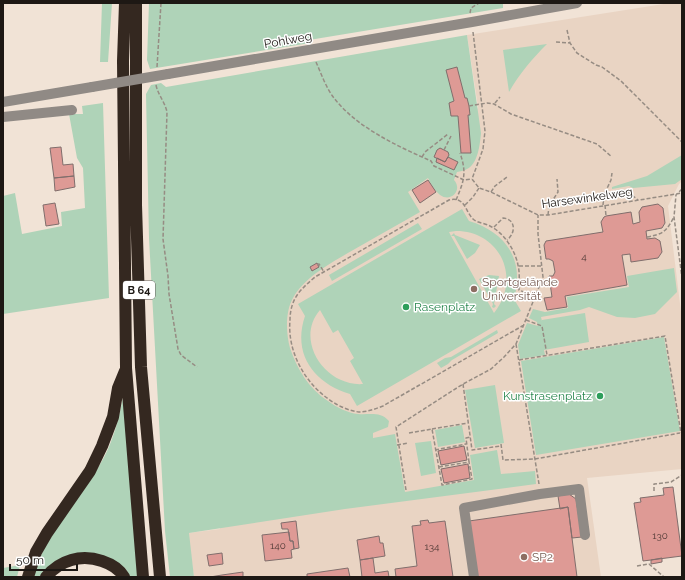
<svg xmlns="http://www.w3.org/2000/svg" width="685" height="580" font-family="Raleway,sans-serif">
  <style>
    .built { fill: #e9d4c3 }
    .green { fill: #afd3b8; fill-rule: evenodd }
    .building { fill: #de9a95; stroke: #806e6c }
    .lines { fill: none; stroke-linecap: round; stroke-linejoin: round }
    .path { stroke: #968c83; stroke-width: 1.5; stroke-dasharray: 4 2; stroke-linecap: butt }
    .minor { stroke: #908a85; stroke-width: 10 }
    .highway { stroke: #342820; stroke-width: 12 }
    .minor-bridge { stroke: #908a85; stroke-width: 10 }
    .education-dot { fill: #8d6e63; stroke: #fff; stroke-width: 1.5 }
    .leisure-dot { fill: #2e9e5b; stroke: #fff; stroke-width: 1.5 }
    .labels { text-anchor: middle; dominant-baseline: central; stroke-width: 3; stroke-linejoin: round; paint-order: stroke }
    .number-label { font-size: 10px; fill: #4d3834 }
    .shield { fill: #fff; stroke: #615d5a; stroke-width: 1 }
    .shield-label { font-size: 11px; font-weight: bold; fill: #1d1814 }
    .street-label { font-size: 12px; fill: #1d1814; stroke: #fff }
    .education-label { font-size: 12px; fill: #785e54; stroke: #fff; text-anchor: start }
    .leisure-label { font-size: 12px; fill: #27864d; stroke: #fff; text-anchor: start }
  </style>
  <rect width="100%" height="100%" fill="#f1e3d6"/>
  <path class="built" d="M 670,3 L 682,3 L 682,181 L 679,184 L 668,206 L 682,320 L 682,469 L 587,478 L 601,577 L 194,577 L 188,533 L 220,529 L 264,327 L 409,160 L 454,180 L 478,107 L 467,35 Z"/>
  <path class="green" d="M 102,3 L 112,3 L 108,62 L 100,62 Z
    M 149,3 L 503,3 L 503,8 L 309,40 L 310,43 L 150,69 L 147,60 Z
    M 467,35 L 481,133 C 480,144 478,164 467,169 C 464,171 460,171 457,172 L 454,180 C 463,190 451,203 440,195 C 435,191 431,184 428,178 L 408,192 L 420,212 C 401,223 381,234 362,245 C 340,258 305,275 293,298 C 285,312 286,333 290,348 C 297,369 309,389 328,401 C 336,407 348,413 358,414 C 370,415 380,411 389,421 L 388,427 L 373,433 L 373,438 L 395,434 L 405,492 L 474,480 L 470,455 L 497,450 L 501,474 L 535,471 L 536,484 L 345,509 L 189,533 L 194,577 L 170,577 L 165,531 L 149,238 L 146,94 L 151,85 L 161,83 L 166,87 Z
    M 547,44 C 532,59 520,73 509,92 L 503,50 Z
    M 103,103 L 109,298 L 3,314 L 3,196 L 15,193 L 22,234 L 62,226 L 61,212 L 85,208 L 83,168 L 77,158 L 69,114 L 83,114 L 82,106 Z
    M 682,155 L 682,179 L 675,184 L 633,188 L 629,186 L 612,189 L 612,187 L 647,176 Z
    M 462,209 L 469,221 C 506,232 525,260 514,299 L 521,311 L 357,406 L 350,394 C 314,383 292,354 305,316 L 298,304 ZM 456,231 C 500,231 522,278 494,313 L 451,236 L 454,236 L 467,259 L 475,253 L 480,245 L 455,235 L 454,233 L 451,236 L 449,232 ZM 320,310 L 333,333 L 338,330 L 354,358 L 350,361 L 363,384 C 325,387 294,340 320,310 Z
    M 418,223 L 422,229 L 332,281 L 329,275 Z
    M 674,268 L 677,292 L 655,314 L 635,318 L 617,317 L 589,307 L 580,310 L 541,317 L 542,321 L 542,320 L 585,313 L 589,342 L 544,350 L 545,355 L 520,359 L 518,345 L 527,323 L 538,326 L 537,322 L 529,318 L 533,309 L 545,312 L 568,308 L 567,297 L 629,287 L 627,276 Z
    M 489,275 L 499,276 L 494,304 L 496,306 L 494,308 L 492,307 L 493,304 L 479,279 Z
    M 497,330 L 498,333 L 452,360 L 448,364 L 441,368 L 437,363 L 445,358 L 451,357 Z
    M 664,337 L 680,431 L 536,455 L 521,361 Z
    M 495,385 L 504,443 L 475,448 L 465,390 Z
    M 124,393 L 138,577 L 130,577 L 125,568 L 93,554 L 44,570 L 40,577 L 33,577 C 36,569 39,560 43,551 C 62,515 91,486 108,449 C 116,431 120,412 124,393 Z
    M 462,425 L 465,442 L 438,447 L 435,430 Z
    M 431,441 L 436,473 L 421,476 L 415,443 Z
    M 20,565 L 17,577 L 3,577 L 3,568 Z"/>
  <path class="building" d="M 457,67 L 465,98 L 467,98 L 469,106 L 470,115 L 468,115 L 471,153 L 461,153 L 458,116 L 451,116 L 449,103 L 454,101 L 446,70 Z
    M 61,147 L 63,165 L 73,164 L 74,176 L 54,178 L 50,148 Z
    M 440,148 L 448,152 L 449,155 L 445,162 L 434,157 L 437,150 Z
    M 448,157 L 458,162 L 454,170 L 436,162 L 437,158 L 445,162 Z
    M 74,176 L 75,187 L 55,191 L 54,178 Z
    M 428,180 L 436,192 L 420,203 L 412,190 Z
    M 55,203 L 59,224 L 46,226 L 43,205 Z
    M 658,204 L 663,208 L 665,223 L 662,228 L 646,231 L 647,239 L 655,238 L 660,241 L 662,252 L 658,258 L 631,262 L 630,254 L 622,255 L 627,285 L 565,296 L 567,307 L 547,310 L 544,298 L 552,297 L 549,276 L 553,276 L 555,272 L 553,261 L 549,259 L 546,259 L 544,245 L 546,241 L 603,232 L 601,222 L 604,217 L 606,216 L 631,212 L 633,224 L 640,222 L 639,212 L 642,207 Z
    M 317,263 L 319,267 L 312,271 L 310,267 Z
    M 464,446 L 467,460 L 441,465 L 438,451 Z
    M 468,464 L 470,478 L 444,483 L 441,469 Z
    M 673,487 L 682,556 L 643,561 L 634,503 L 641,502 L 640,498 L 664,495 L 663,488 Z
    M 569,494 L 576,499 L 582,537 L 572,538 L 568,507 L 560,509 L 558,496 Z
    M 568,507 L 577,577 L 476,577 L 469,521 Z
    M 428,520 L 429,523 L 445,521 L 453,577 L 396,577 L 395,569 L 417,566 L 412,526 L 421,525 L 420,521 Z
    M 296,521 L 299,548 L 294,549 L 293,541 L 290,541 L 288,529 L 282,529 L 281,523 Z
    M 289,532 L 290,541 L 293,541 L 294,549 L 291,550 L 292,558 L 265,561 L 262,535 Z
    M 379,536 L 380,543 L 383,543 L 385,556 L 360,560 L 357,540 Z
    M 222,553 L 223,564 L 209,566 L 207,555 Z
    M 373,558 L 375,573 L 388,571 L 389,577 L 362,577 L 360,560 Z
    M 662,558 L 662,562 L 651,564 L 651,560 Z
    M 348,568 L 350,577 L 307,577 L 307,574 Z
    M 243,572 L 243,577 L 210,577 L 222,575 Z"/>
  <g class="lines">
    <path class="path" d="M 470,13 L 471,8 L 479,3
      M 567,30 L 570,43 L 577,53 L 596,65 L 602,67 L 621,81 L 682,142
      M 473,32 L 485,131 L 483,149 L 472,179 L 479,188 L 491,192 L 538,215 L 548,215 L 682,193
      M 556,42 L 570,43
      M 316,62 C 321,73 326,88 334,98 C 356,127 397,146 431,161 L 434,166 L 464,180 L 472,179
      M 157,67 L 161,3
      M 156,85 C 158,95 165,102 167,112 L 163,239 L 168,276 L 169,294 L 178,349 L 181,355 L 197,367
      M 495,103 L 500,97
      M 469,106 L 487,103 L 494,104 L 511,114 L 597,144 L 612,157
      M 444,150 L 451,136
      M 422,157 L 425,152 L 448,134
      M 682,189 L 676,195 L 674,217 L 682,278
      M 491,192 L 495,186 L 507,177
      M 604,195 L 627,191 L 638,200
      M 456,200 C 464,181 467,173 460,153
      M 465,205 L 473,197 L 479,188
      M 603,205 L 604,195 L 611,180 L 612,173
      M 605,205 L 606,216
      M 548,215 L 549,206 L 558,192 L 557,179
      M 494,227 L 503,218 C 516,219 516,233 507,240
      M 647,237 C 663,234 666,232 674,217
      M 317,265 L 319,264 L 324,272
      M 519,266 L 541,266
      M 526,320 L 542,326 L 547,355
      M 524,325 L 383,406 C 375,409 367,412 359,412 C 351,411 343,408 336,404 C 307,387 287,354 290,320 C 290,314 291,308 293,303 C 297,292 306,285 315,277 L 449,200 C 465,196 465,211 473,219 C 477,223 485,223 490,226 C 504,233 515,250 518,265 C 520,273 519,282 519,290 L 536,297
      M 516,344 L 539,484
      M 519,360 L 665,336 L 681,433
      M 463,384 L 472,450 L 501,446
      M 432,429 L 468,423
      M 409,433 L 432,429 L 442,485 L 472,479 L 469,462
      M 501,444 L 503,460 L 535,459 L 680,433
      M 397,445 L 408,443
      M 435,450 L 466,444
      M 439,467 L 469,462 L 466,438 L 470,437
      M 406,490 L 396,427 L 463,384 L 491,369 L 504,357 L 516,344 L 543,277 L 538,234 L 538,215
      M 654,491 L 654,484 L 671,482 L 682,475
      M 637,566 L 649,564 L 664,577"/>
    <path class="minor" d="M 168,74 L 472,22 L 577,3
      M 3,102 L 92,87
      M 3,117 L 72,110
      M 474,577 L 464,508 L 540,494 L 579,489 L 585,535"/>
    <path class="highway" d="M 125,3 L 123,61 L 126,368 L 143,577
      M 136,3 L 136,205 L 141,367 L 160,577
      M 28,577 L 36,552 L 47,533 L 90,471 L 102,446 L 113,417 L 118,388 L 125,371
      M 46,577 C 60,560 81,554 102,561 C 111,564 119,568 124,577"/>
    <path class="minor-bridge" d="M 92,87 L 168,74"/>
  </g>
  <g class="education-dot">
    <circle cx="474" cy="289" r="4"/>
    <circle cx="524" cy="557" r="4"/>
  </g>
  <g class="leisure-dot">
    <circle cx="406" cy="307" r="4"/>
    <circle cx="600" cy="396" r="4"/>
  </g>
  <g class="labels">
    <g class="number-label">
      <text x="584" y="256">4</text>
      <text x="660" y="535">130</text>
      <text x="278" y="545">140</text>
      <text x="432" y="546">134</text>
    </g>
    <rect class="shield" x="123" y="281" width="32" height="18" rx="3"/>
    <g class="shield-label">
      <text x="139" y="290">B 64</text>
    </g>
    <g class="street-label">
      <text transform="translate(288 40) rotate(-10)">Pohlweg</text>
      <text transform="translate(587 198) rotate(-8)">Harsewinkelweg</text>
    </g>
    <g class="education-label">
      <text x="482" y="282">Sportgelände<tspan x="482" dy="14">Universität</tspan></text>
      <text x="532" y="557">SP2</text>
    </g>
    <g class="leisure-label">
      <text x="414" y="307">Rasenplatz</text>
      <text x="592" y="396" text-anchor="end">Kunstrasenplatz</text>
    </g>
  </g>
  <rect width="685" height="580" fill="none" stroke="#1d1814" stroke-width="8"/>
  <path d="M10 564v6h67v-6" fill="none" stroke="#1d1814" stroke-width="2"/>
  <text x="16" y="564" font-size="12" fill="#1d1814" stroke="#ffffff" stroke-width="3" paint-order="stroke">50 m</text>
</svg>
